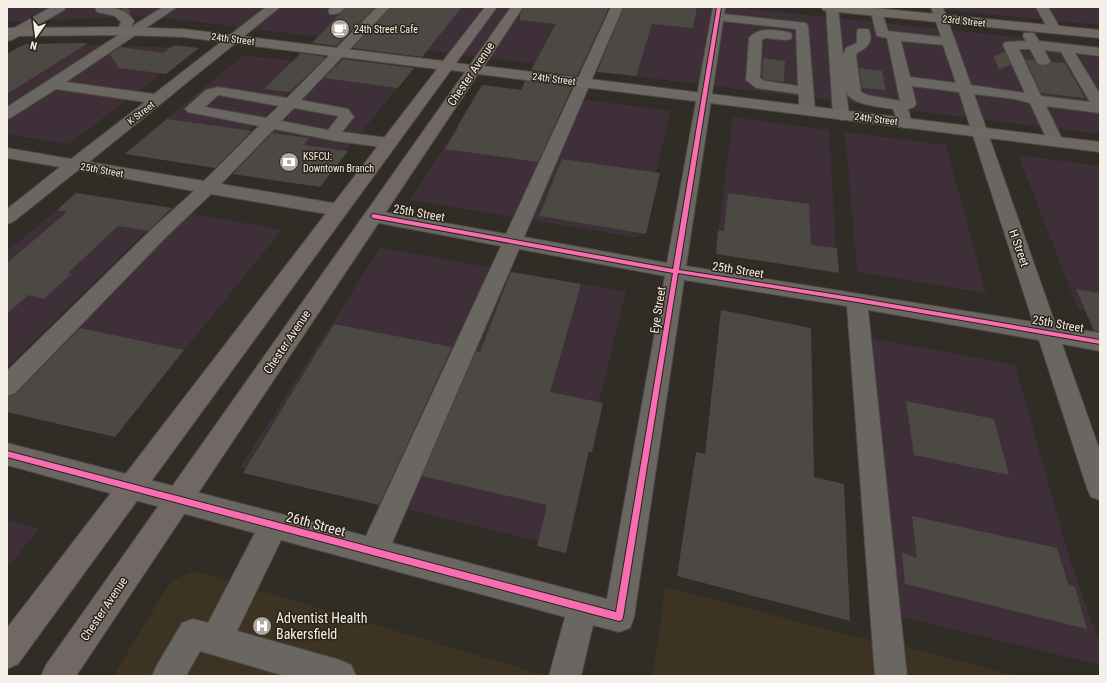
<svg xmlns="http://www.w3.org/2000/svg" width="1107" height="683" font-family="'Roboto Condensed',sans-serif">
  <style>
    .commercial { fill: #3e2f39 }
    .industrial { fill: #402f36 }
    .built { fill: #3d3323 }
    .building { fill: #4c4843 }
    .lines { fill: none; stroke-linecap: round; stroke-linejoin: round }
    .minor-tunnel { stroke: #4d4943; stroke-width: 14; stroke-dasharray: 14 6; stroke-linecap: butt }
    .minor-casing { stroke: #4c4943; stroke-width: 2 }
    .major-casing { stroke: #4c4943; stroke-width: 2 }
    .minor { fill: #6a6661; fill-rule: evenodd }
    .major { fill: #716865; fill-rule: evenodd }
    .cycleway-casing { stroke: #2b2318; stroke-width: 2 }
    .cycleway { fill: #f96db3; fill-rule: evenodd }
    .labels { text-anchor: middle; dominant-baseline: central; stroke-width: 3; stroke-linejoin: round; paint-order: stroke }
    .far-street-label { font-size: 10px; fill: #f4efe7; stroke: #2b2318 }
    .far-poi-label { font-size: 10px; fill: #f4efe7; stroke: #2b2318; text-anchor: start }
    .street-label { font-size: 12px; fill: #f4efe7; stroke: #2b2318 }
    .near-street-label { font-size: 14px; fill: #f4efe7; stroke: #2b2318 }
    .near-poi-label { font-size: 14px; fill: #f4efe7; stroke: #2b2318; text-anchor: start }
  </style>
  <rect width="100%" height="100%" fill="#302c26"/>
  <path class="commercial" d="M 7,7 L 732,7 L 1100,46 L 1100,134 L 150,16 L 7,22 Z
    M 918,7 L 1100,7 L 1100,25 L 965,12 Z
    M 330,66 L 407,76 L 319,184 L 226,169 Z
    M 484,86 L 568,97 L 513,217 L 410,200 Z
    M 42,95 L 118,107 L 68,144 L 7,134 L 7,118 Z
    M 190,99 L 270,111 L 211,167 L 124,153 Z
    M 582,99 L 671,111 L 639,238 L 530,220 Z
    M 733,117 L 829,130 L 837,268 L 716,248 Z
    M 845,132 L 946,145 L 986,293 L 857,272 Z
    M 1018,155 L 1100,166 L 1100,313 L 1078,309 Z
    M 77,193 L 169,209 L 7,367 L 7,251 Z
    M 184,212 L 282,230 L 115,435 L 7,409 L 7,390 Z
    M 380,248 L 490,267 L 382,502 L 240,467 Z
    M 509,271 L 626,292 L 563,547 L 406,509 Z
    M 871,338 L 1015,365 L 1070,560 L 1100,644 L 1100,665 L 899,616 L 883,476 Z
    M 7,520 L 39,529 L 7,569 Z"/>
  <path class="industrial" d="M 104,45 L 7,108 L 7,54 L 21,46 Z
    M 117,46 L 195,48 L 118,107 L 42,95 Z
    M 244,55 L 317,64 L 270,111 L 190,99 Z"/>
  <path class="built" d="M 194,571 L 534,672 L 550,676 L 113,676 L 171,581 Z
    M 665,587 L 864,639 L 912,648 L 1016,676 L 653,676 Z"/>
  <path class="building" d="M 346,7 L 375,7 L 336,46 L 312,43 Z
    M 391,7 L 462,7 L 422,57 L 352,48 Z
    M 524,7 L 609,7 L 577,76 L 531,70 L 556,24 L 520,20 L 520,14 Z
    M 624,7 L 697,7 L 693,28 L 652,24 L 636,76 L 597,72 Z
    M 88,43 L 7,94 L 7,54 L 25,44 Z
    M 174,45 L 199,48 L 166,74 L 119,68 L 110,54 L 120,47 L 163,53 Z
    M 301,53 L 326,57 L 290,92 L 264,89 Z
    M 763,58 L 785,61 L 784,82 L 766,80 L 762,77 Z
    M 343,59 L 414,68 L 398,88 L 324,78 Z
    M 1025,59 L 1034,60 L 1037,65 L 1043,66 L 1048,65 L 1051,62 L 1065,63 L 1085,98 L 1041,93 Z
    M 859,68 L 882,71 L 886,90 L 862,88 Z
    M 525,81 L 572,87 L 538,162 L 445,149 L 458,127 L 457,127 L 482,85 L 521,90 Z
    M 167,119 L 252,131 L 215,168 L 125,154 Z
    M 272,133 L 309,138 L 304,145 L 348,151 L 320,187 L 233,174 Z
    M 562,159 L 660,173 L 646,234 L 539,216 Z
    M 76,193 L 172,208 L 148,231 L 118,226 L 68,273 L 71,274 L 44,299 L 28,295 L 7,314 L 7,263 L 67,212 L 57,210 Z
    M 728,193 L 809,204 L 811,245 L 837,248 L 839,273 L 716,254 L 718,231 L 724,231 Z
    M 511,272 L 581,284 L 550,392 L 603,403 L 592,452 L 589,451 L 566,553 L 537,546 L 547,505 L 422,476 L 476,351 L 480,352 Z
    M 1076,289 L 1100,293 L 1100,331 L 1094,331 Z
    M 721,310 L 811,328 L 814,477 L 844,484 L 850,621 L 677,576 L 696,452 L 705,454 Z
    M 334,324 L 452,347 L 379,505 L 243,473 Z
    M 80,328 L 184,350 L 115,437 L 7,412 L 7,397 L 16,394 Z
    M 906,401 L 994,419 L 1009,475 L 914,455 Z
    M 912,516 L 1057,548 L 1068,584 L 1075,587 L 1087,629 L 905,584 L 902,553 L 917,558 Z"/>
  <g class="lines">
    <path class="minor-tunnel" d="M 123,10 L 127,7
      M 1000,54 L 1007,70
      M 1043,61 L 1062,95"/>
    <defs>
      <path id="minor" d="M 51,7 L 66,7 L 64,10 L 12,40 L 7,41 L 7,32 Z
        M 95,7 C 110,7 125,7 134,21 L 131,27 L 163,7 L 177,7 L 66,82 L 154,94 L 266,7 L 280,7 L 89,162 L 204,181 L 259,126 L 188,112 L 185,109 L 188,106 L 206,90 L 218,87 L 287,98 L 377,7 L 390,7 L 301,100 L 348,109 L 354,117 L 342,132 L 389,138 L 395,140 L 397,143 L 395,146 L 389,148 L 336,141 L 274,129 L 221,184 L 339,204 L 345,206 L 348,210 L 345,214 L 339,216 L 211,194 L 166,237 L 15,393 L 7,396 L 7,371 L 152,229 L 194,191 L 78,170 L 13,222 L 7,224 L 7,209 L 60,167 L 7,158 L 7,148 L 71,159 L 145,102 L 56,89 L 12,117 L 7,119 L 7,107 L 120,34 L 117,31 L 121,22 L 115,16 L 97,12 ZM 218,95 L 279,106 L 266,118 L 205,107 ZM 294,108 L 338,116 L 338,117 L 328,130 L 281,121 Z
        M 331,7 L 345,7 C 341,13 336,15 330,14 L 328,11 Z
        M 611,7 L 623,7 L 524,237 L 667,263 L 713,7 L 725,7 L 724,14 L 806,23 L 808,26 L 815,110 L 812,113 L 807,115 L 802,113 L 799,110 L 799,94 L 756,88 L 746,80 L 749,38 C 758,26 779,30 791,33 L 792,36 L 791,39 L 786,40 L 765,38 L 762,40 L 760,78 L 765,81 L 798,86 L 796,29 L 723,21 L 686,266 L 1033,322 L 959,92 L 912,86 L 916,104 L 914,107 L 908,109 L 912,123 L 909,126 L 904,128 L 899,126 L 893,109 C 881,107 848,105 846,90 L 849,115 L 846,118 L 841,120 L 836,118 L 833,115 L 826,8 L 838,8 L 843,55 L 846,48 L 857,43 L 857,32 L 858,29 L 868,29 C 875,41 867,48 857,53 L 856,56 L 861,92 L 867,95 L 900,101 L 887,38 L 877,36 L 876,33 L 871,12 L 873,9 L 881,9 L 888,31 L 941,37 L 931,7 L 943,7 L 971,85 L 1025,93 L 1003,45 L 1005,42 L 1026,41 L 1023,36 L 1024,33 L 1034,33 L 1039,41 L 1100,48 L 1100,56 L 1075,53 L 1100,94 L 1100,113 L 1046,106 L 1063,141 L 1061,144 L 1055,146 L 1049,144 L 1030,103 L 1015,99 L 974,94 L 1056,326 L 1100,333 L 1100,351 L 1062,344 L 1100,451 L 1100,500 L 1091,497 L 1087,488 L 1039,340 L 868,310 L 907,676 L 875,676 L 847,306 L 684,280 L 634,617 L 630,628 L 619,632 L 593,625 L 581,676 L 549,676 L 565,617 L 281,540 L 237,631 L 340,660 L 351,665 L 356,676 L 285,676 L 200,651 L 186,676 L 152,676 L 157,665 L 182,623 L 193,619 L 208,623 L 255,533 L 7,465 L 7,443 L 366,536 L 501,246 L 373,222 L 367,220 L 364,216 L 367,212 L 373,210 L 506,234 ZM 901,41 L 943,45 L 956,83 L 910,77 ZM 1019,49 L 1030,49 L 1038,64 L 1043,65 L 1048,64 L 1050,61 L 1044,50 L 1061,52 L 1090,102 L 1041,96 ZM 519,249 L 665,276 L 607,599 L 392,543 Z
        M 1036,7 L 1048,7 L 1061,30 L 1060,33 L 1050,33 Z"/>
      <path id="major" d="M 485,7 L 497,7 L 456,63 L 470,65 L 511,7 L 523,7 L 484,66 L 1100,142 L 1100,152 L 478,74 L 76,676 L 41,676 L 46,665 L 465,72 L 451,70 L 18,664 L 7,669 L 7,628 L 437,69 L 183,37 L 123,35 L 7,36 L 7,28 L 123,27 L 183,29 L 443,61 Z
        M 821,7 L 864,7 L 1100,30 L 1100,38 L 827,11 L 823,10 Z"/>
    </defs>
    <use href="#minor" class="minor-casing"/>
    <use href="#major" class="major-casing"/>
    <use href="#minor" class="minor"/>
    <use href="#major" class="major"/>
    <defs>
      <path id="cycleway" d="M 717,7 L 721,7 L 679,270 L 857,298 L 1100,340 L 1100,344 L 857,302 L 678,273 L 623,617 L 622,620 L 619,621 L 7,457 L 7,451 L 616,612 L 673,273 L 373,218 L 371,216 L 373,214 L 673,269 Z"/>
    </defs>
    <use href="#cycleway" class="cycleway-casing"/>
    <use href="#cycleway" class="cycleway"/>
  </g>
  <defs>
    <symbol id="cafe-disc" viewBox="-11 -11 22 22"><circle r="9.5" fill="#afaba3" stroke="#2b2318"/><path d="M-5.5-4.5H6V0H3Q3 3.5 0 3.5H-2.5Q-5.5 3.5-5.5 0ZM3-3.2v2h1.7v-2ZM-6 4.5H4V6H-6Z" fill="#fff"/></symbol>
    <symbol id="bank-disc" viewBox="-11 -11 22 22"><circle r="9.5" fill="#afaba3" stroke="#2b2318"/><path d="M-6-4H6V4H-6ZM0-2.3a2.3 2.3 0 1 0 0 4.6a2.3 2.3 0 1 0 0-4.6Z" fill="#fff"/></symbol>
    <symbol id="hospital-disc" viewBox="-11 -11 22 22"><circle r="9.5" fill="#afaba3" stroke="#2b2318"/><path d="M-5-5h3v3.5h4V-5h3V5h-3V1.5h-4V5h-3Z" fill="#fff"/></symbol>
  </defs>
  <g fill-rule="evenodd">
    <use href="#cafe-disc" x="329" y="18" width="22" height="22"/>
    <use href="#bank-disc" x="278" y="151" width="22" height="22"/>
    <use href="#hospital-disc" x="251" y="615" width="22" height="22"/>
  </g>
  <g class="labels">
    <g class="far-street-label">
      <text transform="translate(964 21) rotate(6)">23rd Street</text>
      <text transform="translate(233 39) rotate(7)">24th Street</text>
      <text transform="translate(554 79) rotate(7)">24th Street</text>
      <text transform="translate(141 113) rotate(-38)">K Street</text>
      <text transform="translate(876 119) rotate(7)">24th Street</text>
      <text transform="translate(102 170) rotate(10)">25th Street</text>
    </g>
    <g class="far-poi-label">
      <text x="354" y="29">24th Street Cafe</text>
      <text x="303" y="156">KSFCU:<tspan x="303" dy="12">Downtown Branch</tspan></text>
    </g>
    <g class="street-label">
      <text transform="translate(471 74) rotate(-56)">Chester Avenue</text>
      <text transform="translate(419 213) rotate(10)">25th Street</text>
      <text transform="translate(1019 248) rotate(71)">H Street</text>
      <text transform="translate(738 270) rotate(9)">25th Street</text>
      <text transform="translate(658 310) rotate(-81)">Eye Street</text>
      <text transform="translate(1058 324) rotate(10)">25th Street</text>
      <text transform="translate(287 342) rotate(-56)">Chester Avenue</text>
      <text transform="translate(104 609) rotate(-56)">Chester Avenue</text>
    </g>
    <g class="near-street-label">
      <text transform="translate(316 524) rotate(15)">26th Street</text>
    </g>
    <g class="near-poi-label">
      <text x="276" y="618">Adventist Health<tspan x="276" dy="16">Bakersfield</tspan></text>
    </g>
  </g>
  <rect width="1107" height="683" fill="none" stroke="#f4efe7" stroke-width="16"/>
  <g transform="translate(36 36) rotate(194)" stroke="#2b2318" stroke-width="3" paint-order="stroke">
  <path d="M0-3L7 15L0 10L-7 15Z" fill="#f4efe7"/>
  <text y="-6" font-size="11" font-weight="bold" text-anchor="middle" fill="#f4efe7">N</text>
  </g>
</svg>
